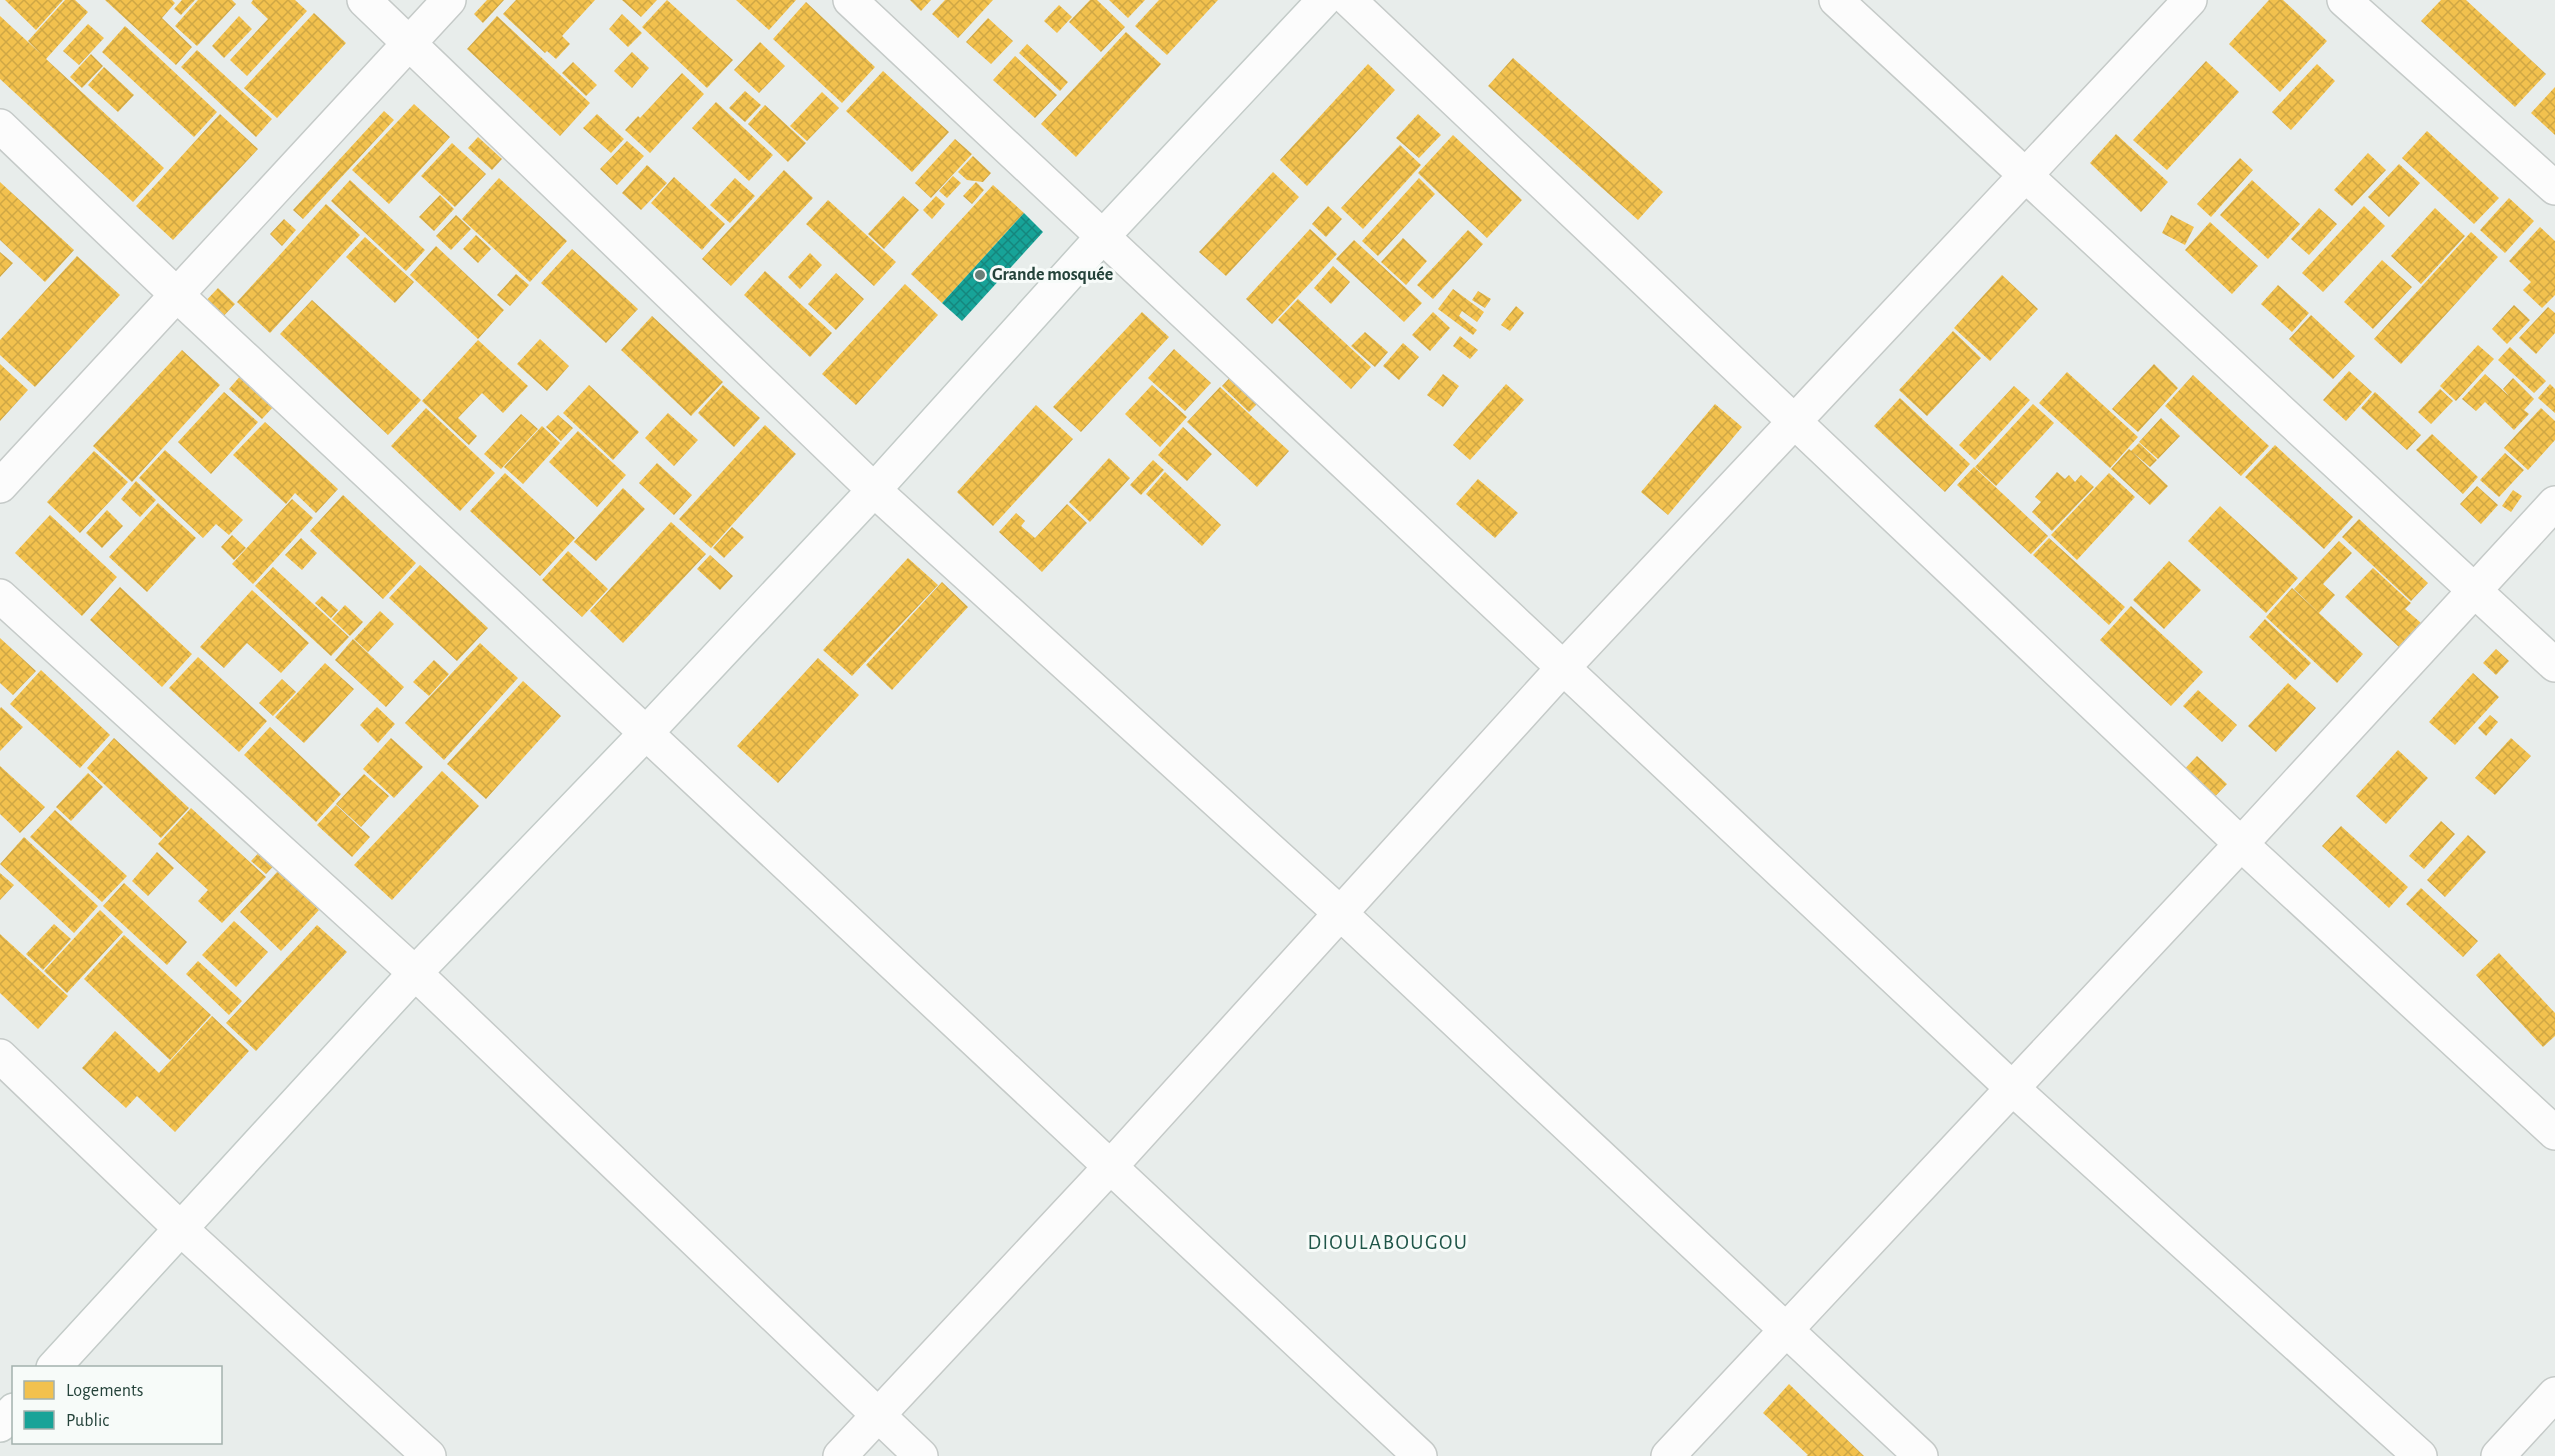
<svg xmlns="http://www.w3.org/2000/svg" width="2555" height="1456" font-family="'Alegreya Sans',sans-serif">
  <style>
    .homes { fill: url(#homes-cross-hatch) }
    .public { fill: url(#public-cross-hatch) }
    .lines { fill: none; stroke-linecap: round; stroke-linejoin: round }
    .street-casing { stroke: #c5cac8; stroke-width: 36 }
    .secondary-casing { stroke: #c3cbc8; stroke-width: 36 }
    .street { stroke: #fcfcfc; stroke-width: 33 }
    .secondary { stroke: #fcfcfc; stroke-width: 33 }
    .poi-dot { fill: #697e78; stroke: #f7fbf9; stroke-width: 2 }
    .labels { text-anchor: middle; dominant-baseline: central; stroke-width: 6; stroke-linejoin: round; paint-order: stroke }
    .poi-label { font-size: 18px; font-weight: bold; fill: #24423a; stroke: #f7fbf9; text-anchor: start }
    .quarter-label { font-size: 21px; letter-spacing: 1.5px; fill: #1f5548; stroke: #f7fbf9 }
  </style>
  <defs>
    <pattern id="homes-cross-hatch" width="8" height="8" patternUnits="userSpaceOnUse" patternTransform="scale(1.5)"><rect width="8" height="8" fill="#f2c14e"/><path d="M0 0l8 8M0 8l8-8" fill="none" stroke="#cfa745"/></pattern>
    <pattern id="public-cross-hatch" width="8" height="8" patternUnits="userSpaceOnUse" patternTransform="scale(1.5)"><rect width="8" height="8" fill="#17a398"/><path d="M0 0l8 8M0 8l8-8" fill="none" stroke="#15867d"/></pattern>
  </defs>
  <rect width="100%" height="100%" fill="#e8edeb"/>
  <path class="homes" d="M 5,0 L 63,0 L 36,30 Z
    M 65,0 L 75,0 L 88,12 L 46,59 L 164,168 L 133,202 L 0,79 L 0,16 L 42,55 L 28,41 Z
    M 105,0 L 172,0 L 175,3 L 162,18 L 192,47 L 176,65 Z
    M 182,0 L 195,0 L 181,15 L 174,9 Z
    M 198,0 L 232,0 L 236,4 L 197,46 L 175,26 Z
    M 253,0 L 295,0 L 307,11 L 247,76 L 230,60 L 268,19 L 251,3 Z
    M 487,0 L 504,0 L 483,23 L 474,14 Z
    M 516,0 L 595,0 L 562,36 L 570,44 L 556,59 L 547,51 L 545,53 L 503,14 Z
    M 622,0 L 657,0 L 641,17 Z
    M 667,0 L 733,60 L 707,88 L 642,27 Z
    M 736,0 L 796,0 L 769,30 Z
    M 910,0 L 931,0 L 921,11 Z
    M 945,0 L 993,0 L 958,38 L 932,14 Z
    M 1090,0 L 1097,0 L 1125,27 L 1101,52 L 1069,22 Z
    M 1109,0 L 1145,0 L 1128,18 Z
    M 1159,0 L 1218,0 L 1167,55 L 1135,26 Z
    M 2269,0 L 2283,0 L 2327,41 L 2280,92 L 2229,44 Z
    M 2441,0 L 2466,0 L 2546,74 L 2515,107 L 2421,21 Z
    M 806,2 L 875,67 L 842,103 L 773,39 Z
    M 1059,5 L 1072,17 L 1057,33 L 1044,21 Z
    M 314,13 L 346,43 L 277,118 L 244,88 Z
    M 622,14 L 642,33 L 628,47 L 609,29 Z
    M 239,16 L 252,29 L 224,58 L 212,46 Z
    M 497,16 L 590,103 L 560,136 L 467,49 Z
    M 988,18 L 1013,41 L 991,64 L 966,42 Z
    M 88,24 L 104,38 L 79,65 L 63,51 Z
    M 125,26 L 217,112 L 194,137 L 102,52 Z
    M 1126,32 L 1161,64 L 1076,157 L 1041,124 Z
    M 760,42 L 785,66 L 759,93 L 734,70 Z
    M 1027,44 L 1068,82 L 1060,91 L 1019,53 Z
    M 197,50 L 272,119 L 256,137 L 181,67 Z
    M 632,52 L 649,68 L 632,88 L 614,71 Z
    M 91,54 L 103,66 L 82,88 L 70,77 Z
    M 1015,56 L 1057,95 L 1035,118 L 993,80 Z
    M 1513,58 L 1663,192 L 1638,220 L 1488,86 Z
    M 2206,61 L 2239,92 L 2167,170 L 2133,140 Z
    M 573,62 L 597,85 L 586,96 L 562,73 Z
    M 1368,64 L 1395,90 L 1307,186 L 1280,160 Z
    M 2317,64 L 2335,81 L 2291,130 L 2272,112 Z
    M 104,67 L 134,95 L 118,112 L 88,85 Z
    M 883,71 L 949,132 L 912,172 L 846,111 Z
    M 682,73 L 704,94 L 650,153 L 625,130 L 638,116 L 640,118 Z
    M 2555,87 L 2555,135 L 2531,113 Z
    M 745,91 L 761,105 L 745,122 L 729,108 Z
    M 822,92 L 839,108 L 807,141 L 790,126 Z
    M 716,102 L 773,155 L 749,181 L 692,128 Z
    M 414,104 L 450,137 L 389,204 L 352,170 Z
    M 765,105 L 806,143 L 788,162 L 748,124 Z
    M 384,111 L 394,120 L 303,219 L 293,210 Z
    M 220,114 L 258,149 L 173,240 L 136,206 Z
    M 597,114 L 624,139 L 611,153 L 583,128 Z
    M 1418,114 L 1441,135 L 1419,158 L 1396,138 Z
    M 2427,131 L 2499,198 L 2474,224 L 2402,158 Z
    M 2116,134 L 2168,182 L 2141,212 L 2090,163 Z
    M 1453,135 L 1522,200 L 1487,238 L 1418,173 Z
    M 478,137 L 502,159 L 492,170 L 468,148 Z
    M 955,139 L 972,154 L 931,198 L 915,183 Z
    M 627,141 L 644,156 L 617,185 L 600,169 Z
    M 452,143 L 486,174 L 455,207 L 421,176 Z
    M 1400,145 L 1421,165 L 1363,229 L 1341,208 Z
    M 2368,153 L 2386,170 L 2352,206 L 2334,190 Z
    M 973,156 L 991,173 L 983,182 L 967,180 L 958,172 Z
    M 2240,158 L 2253,170 L 2211,217 L 2197,204 Z
    M 2399,164 L 2420,183 L 2389,217 L 2368,197 Z
    M 647,165 L 667,183 L 641,210 L 622,193 Z
    M 784,170 L 813,198 L 731,286 L 702,259 Z
    M 1273,172 L 1299,197 L 1226,276 L 1199,252 Z
    M 953,176 L 961,183 L 947,198 L 939,191 Z
    M 674,177 L 725,224 L 702,250 L 651,203 Z
    M 499,178 L 567,241 L 530,282 L 462,219 Z
    M 735,178 L 755,196 L 730,223 L 710,205 Z
    M 1419,178 L 1435,194 L 1378,256 L 1362,241 Z
    M 350,180 L 425,250 L 406,271 L 331,201 Z
    M 2252,180 L 2300,224 L 2268,259 L 2220,215 Z
    M 0,182 L 74,250 L 45,282 L 0,240 Z
    M 976,182 L 984,190 L 972,204 L 963,196 Z
    M 993,185 L 1024,213 L 942,303 L 911,274 Z
    M 440,195 L 454,209 L 434,231 L 419,217 Z
    M 903,196 L 919,210 L 884,249 L 868,234 Z
    M 936,196 L 945,204 L 932,219 L 923,210 Z
    M 2509,198 L 2534,221 L 2505,253 L 2480,230 Z
    M 828,200 L 896,262 L 874,286 L 806,224 Z
    M 326,204 L 360,235 L 270,333 L 237,302 Z
    M 1328,206 L 1342,219 L 1326,237 L 1312,224 Z
    M 2364,206 L 2385,226 L 2323,292 L 2302,273 Z
    M 2319,208 L 2337,224 L 2309,255 L 2291,239 Z
    M 2435,208 L 2465,236 L 2421,284 L 2391,256 Z
    M 456,215 L 471,229 L 451,250 L 436,236 Z
    M 2171,215 L 2194,227 L 2185,245 L 2162,233 Z
    M 284,219 L 296,230 L 282,246 L 270,234 Z
    M 2210,222 L 2258,266 L 2232,294 L 2185,250 Z
    M 2540,227 L 2555,241 L 2555,295 L 2542,308 L 2523,290 L 2531,282 L 2509,261 Z
    M 1310,229 L 1337,254 L 1272,324 L 1246,299 Z
    M 1468,230 L 1483,244 L 1433,299 L 1417,285 Z
    M 2471,232 L 2498,257 L 2401,364 L 2374,339 Z
    M 476,235 L 491,249 L 478,263 L 463,249 Z
    M 365,237 L 414,282 L 395,303 L 346,257 Z
    M 1403,238 L 1427,261 L 1406,285 L 1381,262 Z
    M 1354,240 L 1422,303 L 1404,322 L 1336,259 Z
    M 436,246 L 504,310 L 478,339 L 410,275 Z
    M 572,249 L 638,309 L 606,343 L 541,283 Z
    M 0,252 L 13,263 L 0,277 Z
    M 810,253 L 822,265 L 800,289 L 788,277 Z
    M 77,256 L 120,295 L 35,387 L 0,355 L 0,340 Z
    M 2382,260 L 2412,287 L 2373,329 L 2344,302 Z
    M 1333,266 L 1350,282 L 1331,304 L 1314,288 Z
    M 765,271 L 832,333 L 810,357 L 744,295 Z
    M 836,273 L 864,299 L 836,330 L 808,304 Z
    M 516,274 L 529,285 L 510,306 L 497,295 Z
    M 2002,275 L 2038,309 L 1990,361 L 1954,328 Z
    M 905,284 L 938,315 L 856,405 L 822,374 Z
    M 2278,285 L 2309,313 L 2292,332 L 2261,304 Z
    M 218,288 L 235,304 L 217,323 L 200,307 Z
    M 1453,289 L 1484,312 L 1477,322 L 1462,311 L 1459,316 L 1477,330 L 1473,335 L 1438,309 Z
    M 1478,291 L 1491,299 L 1485,308 L 1472,300 Z
    M 1298,299 L 1371,367 L 1351,389 L 1278,320 Z
    M 312,300 L 421,400 L 388,435 L 280,334 Z
    M 2514,305 L 2530,320 L 2507,344 L 2492,329 Z
    M 1516,306 L 1524,313 L 1510,331 L 1501,325 Z
    M 2548,307 L 2555,313 L 2555,333 L 2536,354 L 2519,338 Z
    M 1142,312 L 1169,337 L 1081,432 L 1053,407 Z
    M 1433,312 L 1450,328 L 1430,351 L 1412,335 Z
    M 2311,315 L 2355,356 L 2333,379 L 2289,339 Z
    M 652,316 L 723,382 L 691,416 L 621,350 Z
    M 1953,331 L 1981,358 L 1927,416 L 1899,390 Z
    M 1365,332 L 1388,352 L 1375,367 L 1351,346 Z
    M 1460,336 L 1478,350 L 1470,359 L 1453,346 Z
    M 540,339 L 569,366 L 547,391 L 517,364 Z
    M 478,340 L 528,386 L 503,413 L 482,393 L 458,418 L 477,436 L 469,445 L 422,401 Z
    M 1403,343 L 1419,357 L 1399,380 L 1383,366 Z
    M 2478,345 L 2494,359 L 2456,401 L 2440,386 Z
    M 2510,347 L 2546,381 L 2534,393 L 2498,360 Z
    M 1174,349 L 1211,383 L 1185,411 L 1148,378 Z
    M 182,350 L 220,385 L 132,482 L 93,446 Z
    M 0,364 L 28,390 L 0,421 Z
    M 2154,364 L 2178,388 L 2138,432 L 2112,409 Z
    M 2349,371 L 2372,392 L 2346,421 L 2323,400 Z
    M 1235,372 L 1263,398 L 1249,412 L 1222,386 Z
    M 2067,372 L 2138,437 L 2110,468 L 2039,403 Z
    M 242,374 L 275,405 L 262,419 L 229,389 Z
    M 1443,374 L 1459,386 L 1443,407 L 1427,395 Z
    M 2485,374 L 2509,396 L 2503,389 L 2513,378 L 2534,399 L 2524,410 L 2529,414 L 2514,430 L 2485,402 L 2476,411 L 2462,399 Z
    M 2193,375 L 2269,446 L 2241,476 L 2165,406 Z
    M 1506,384 L 1524,400 L 1470,460 L 1453,445 Z
    M 2550,384 L 2555,389 L 2555,413 L 2538,398 Z
    M 589,385 L 639,432 L 613,460 L 563,413 Z
    M 723,385 L 760,418 L 734,447 L 698,413 Z
    M 1152,385 L 1187,417 L 1160,447 L 1125,414 Z
    M 2014,386 L 2030,400 L 1975,460 L 1959,445 Z
    M 1220,387 L 1289,451 L 1257,487 L 1187,422 Z
    M 2440,389 L 2453,401 L 2431,424 L 2418,412 Z
    M 224,392 L 258,422 L 211,474 L 178,442 Z
    M 2375,392 L 2421,435 L 2407,450 L 2361,408 Z
    M 1900,398 L 1970,464 L 1945,492 L 1874,426 Z
    M 1715,404 L 1742,427 L 1668,515 L 1641,492 Z
    M 2033,404 L 2054,423 L 1996,486 L 1975,467 Z
    M 1036,405 L 1073,439 L 993,526 L 957,492 Z
    M 426,408 L 495,473 L 460,511 L 391,446 Z
    M 2541,408 L 2555,421 L 2555,440 L 2528,470 L 2504,448 Z
    M 668,413 L 698,440 L 674,466 L 645,438 Z
    M 521,414 L 538,429 L 501,469 L 484,454 Z
    M 558,415 L 573,428 L 561,441 L 546,427 Z
    M 2161,418 L 2180,436 L 2158,459 L 2139,442 Z
    M 265,422 L 338,489 L 316,513 L 295,493 L 286,504 L 233,455 Z
    M 765,425 L 796,454 L 711,548 L 679,519 Z
    M 542,426 L 560,443 L 523,484 L 504,467 Z
    M 1183,427 L 1212,454 L 1187,481 L 1158,455 Z
    M 578,431 L 626,475 L 597,507 L 549,462 Z
    M 2432,434 L 2478,477 L 2463,494 L 2416,450 Z
    M 2139,443 L 2157,460 L 2150,467 L 2131,451 Z
    M 2275,445 L 2353,517 L 2324,549 L 2245,477 Z
    M 2129,449 L 2168,486 L 2150,505 L 2111,469 Z
    M 165,450 L 243,520 L 229,535 L 216,524 L 203,538 L 139,478 Z
    M 94,451 L 128,482 L 80,533 L 47,502 Z
    M 2505,453 L 2524,470 L 2499,497 L 2480,480 Z
    M 1109,458 L 1130,478 L 1090,522 L 1069,502 Z
    M 1153,460 L 1164,470 L 1141,495 L 1130,485 Z
    M 657,463 L 692,495 L 674,515 L 639,483 Z
    M 1974,467 L 2048,536 L 2031,554 L 1957,485 Z
    M 1165,472 L 1221,525 L 1202,546 L 1146,494 Z
    M 2057,472 L 2065,479 L 2069,475 L 2075,482 L 2081,475 L 2094,487 L 2052,531 L 2032,512 L 2041,502 L 2035,497 Z
    M 505,473 L 575,538 L 540,576 L 470,511 Z
    M 2109,473 L 2135,497 L 2077,560 L 2051,535 Z
    M 1478,479 L 1518,513 L 1495,538 L 1456,504 Z
    M 136,481 L 156,500 L 140,517 L 121,499 Z
    M 2477,486 L 2498,505 L 2481,524 L 2460,504 Z
    M 623,488 L 645,509 L 596,561 L 574,542 Z
    M 2513,490 L 2522,496 L 2511,512 L 2502,506 Z
    M 343,495 L 416,563 L 383,599 L 310,531 Z
    M 292,499 L 313,518 L 253,584 L 232,564 Z
    M 158,503 L 196,538 L 147,592 L 109,557 Z
    M 1067,504 L 1087,523 L 1042,572 L 999,532 L 1016,513 L 1025,521 L 1021,526 L 1035,538 Z
    M 2220,506 L 2298,578 L 2266,613 L 2188,541 Z
    M 107,510 L 123,526 L 102,548 L 86,533 Z
    M 50,515 L 117,577 L 82,616 L 15,553 Z
    M 2359,519 L 2428,583 L 2411,601 L 2342,537 Z
    M 671,522 L 706,554 L 623,643 L 590,611 Z
    M 732,527 L 744,537 L 724,558 L 713,548 Z
    M 232,535 L 246,548 L 234,560 L 221,547 Z
    M 301,538 L 317,553 L 302,570 L 285,555 Z
    M 2049,538 L 2125,607 L 2109,625 L 2033,555 Z
    M 2339,541 L 2352,553 L 2323,584 L 2335,595 L 2319,613 L 2294,589 Z
    M 568,551 L 608,589 L 582,617 L 542,580 Z
    M 710,555 L 733,576 L 720,590 L 697,569 Z
    M 908,558 L 938,585 L 852,676 L 823,650 Z
    M 2169,561 L 2201,590 L 2164,629 L 2133,600 Z
    M 420,565 L 488,628 L 457,661 L 389,598 Z
    M 273,567 L 349,637 L 331,656 L 255,586 Z
    M 2373,568 L 2411,603 L 2405,609 L 2421,623 L 2399,647 L 2345,597 Z
    M 942,582 L 968,607 L 892,690 L 866,665 Z
    M 120,587 L 192,654 L 162,687 L 90,620 Z
    M 2292,588 L 2363,654 L 2337,683 L 2266,617 Z
    M 252,590 L 309,643 L 281,673 L 247,643 L 224,668 L 200,647 Z
    M 322,596 L 338,610 L 331,618 L 315,603 Z
    M 345,605 L 363,622 L 350,636 L 332,619 Z
    M 2131,606 L 2203,672 L 2171,706 L 2100,640 Z
    M 380,611 L 394,624 L 368,652 L 354,639 Z
    M 2265,619 L 2311,663 L 2295,680 L 2249,637 Z
    M 0,638 L 36,671 L 13,695 L 0,683 Z
    M 353,639 L 404,687 L 386,707 L 335,660 Z
    M 480,643 L 518,678 L 444,760 L 405,723 Z
    M 2496,649 L 2509,661 L 2496,675 L 2483,663 Z
    M 198,657 L 267,721 L 239,752 L 169,688 Z
    M 818,658 L 859,695 L 778,783 L 737,746 Z
    M 434,660 L 449,674 L 429,696 L 413,682 Z
    M 325,663 L 354,689 L 304,743 L 275,717 Z
    M 41,670 L 110,735 L 80,768 L 10,704 Z
    M 2473,673 L 2499,697 L 2455,745 L 2429,722 Z
    M 282,679 L 296,692 L 273,716 L 259,703 Z
    M 523,681 L 561,716 L 486,799 L 447,764 Z
    M 2288,683 L 2316,708 L 2276,752 L 2248,726 Z
    M 2198,690 L 2237,725 L 2222,742 L 2183,706 Z
    M 1,707 L 23,727 L 0,751 L 0,709 Z
    M 377,707 L 395,724 L 378,743 L 360,725 Z
    M 2490,715 L 2498,722 L 2486,736 L 2478,728 Z
    M 270,727 L 341,794 L 316,822 L 244,755 Z
    M 114,738 L 189,808 L 161,838 L 87,768 Z
    M 391,738 L 423,767 L 394,798 L 363,769 Z
    M 2511,738 L 2531,756 L 2495,795 L 2475,778 Z
    M 2398,750 L 2428,778 L 2386,824 L 2356,796 Z
    M 2197,756 L 2227,784 L 2205,807 L 2175,779 Z
    M 0,766 L 45,807 L 20,833 L 0,814 Z
    M 442,771 L 479,806 L 392,900 L 354,865 Z
    M 88,773 L 103,787 L 71,821 L 56,807 Z
    M 364,774 L 389,796 L 361,827 L 336,804 Z
    M 336,805 L 370,837 L 352,857 L 317,825 Z
    M 191,808 L 266,877 L 222,923 L 198,901 L 208,890 L 158,844 Z
    M 55,810 L 127,876 L 102,902 L 30,837 Z
    M 2441,821 L 2455,834 L 2424,869 L 2409,856 Z
    M 2341,826 L 2408,887 L 2389,908 L 2322,846 Z
    M 2468,835 L 2486,852 L 2445,897 L 2427,880 Z
    M 24,837 L 98,906 L 74,933 L 0,864 Z
    M 267,844 L 282,857 L 266,874 L 251,861 Z
    M 157,852 L 174,868 L 148,896 L 132,881 Z
    M 278,871 L 319,910 L 281,951 L 240,912 Z
    M 0,873 L 14,885 L 0,900 Z
    M 124,883 L 187,942 L 167,965 L 103,906 Z
    M 2421,888 L 2478,941 L 2463,957 L 2406,904 Z
    M 100,910 L 123,932 L 67,993 L 44,971 Z
    M 234,921 L 268,952 L 236,987 L 202,955 Z
    M 54,924 L 71,939 L 43,970 L 26,954 Z
    M 317,925 L 347,952 L 256,1051 L 226,1023 Z
    M 0,934 L 68,996 L 38,1029 L 0,993 Z
    M 124,935 L 211,1015 L 170,1060 L 84,979 Z
    M 2499,953 L 2555,1013 L 2555,1036 L 2543,1047 L 2476,975 Z
    M 198,961 L 242,1001 L 229,1015 L 186,974 Z
    M 212,1016 L 249,1051 L 175,1132 L 137,1096 L 126,1108 L 82,1068 L 115,1031 L 159,1073 Z
    M 1789,1384 L 1864,1456 L 1806,1456 L 1808,1455 L 1763,1413 Z"/>
  <path class="public" d="M 1024,213 L 1043,232 L 962,321 L 942,303 Z"/>
  <g class="lines">
    <defs>
      <path id="street" d="M 364,0 L 874,490 L 1340,913 L 1921,1456
        M 850,0 L 2012,1088 L 2420,1456
        M 1349,0 L 2241,844 L 2555,1133
        M 1836,0 L 2555,665
        M 2344,0 L 2555,188
        M 0,126 L 177,295 L 1420,1456
        M 0,486 L 449,0
        M 0,596 L 415,973 L 921,1456
        M 0,1056 L 182,1230 L 429,1456
        M 840,1456 L 1111,1166 L 1562,669 L 2190,0
        M 1668,1456 L 2241,844 L 2555,503
        M 2498,1456 L 2555,1394"/>
      <path id="secondary" d="M 53,1368 L 415,973 L 646,733 L 874,490 L 1103,236 L 1324,0
        M 0,1425 L 14,1410"/>
    </defs>
    <use href="#street" class="street-casing"/>
    <use href="#secondary" class="secondary-casing"/>
    <use href="#street" class="street"/>
    <use href="#secondary" class="secondary"/>
  </g>
  <circle class="poi-dot" cx="980" cy="275" r="6"/>
  <g class="labels">
    <g class="poi-label">
      <text x="992" y="275">Grande mosquée</text>
    </g>
    <g class="quarter-label">
      <text x="1388" y="1242">DIOULABOUGOU</text>
    </g>
  </g>
  <rect x="12" y="1366" width="210" height="78" fill="#f7fbf9" stroke="#a3b1ad" stroke-width="1.5"/>
  <rect x="24" y="1381" width="30" height="18" fill="#f2c14e" stroke="#a3b1ad" stroke-width="1.5"/>
  <text x="66" y="1396" font-size="18" fill="#24423a">Logements</text>
  <rect x="24" y="1411" width="30" height="18" fill="#17a398" stroke="#a3b1ad" stroke-width="1.5"/>
  <text x="66" y="1426" font-size="18" fill="#24423a">Public</text>
</svg>
